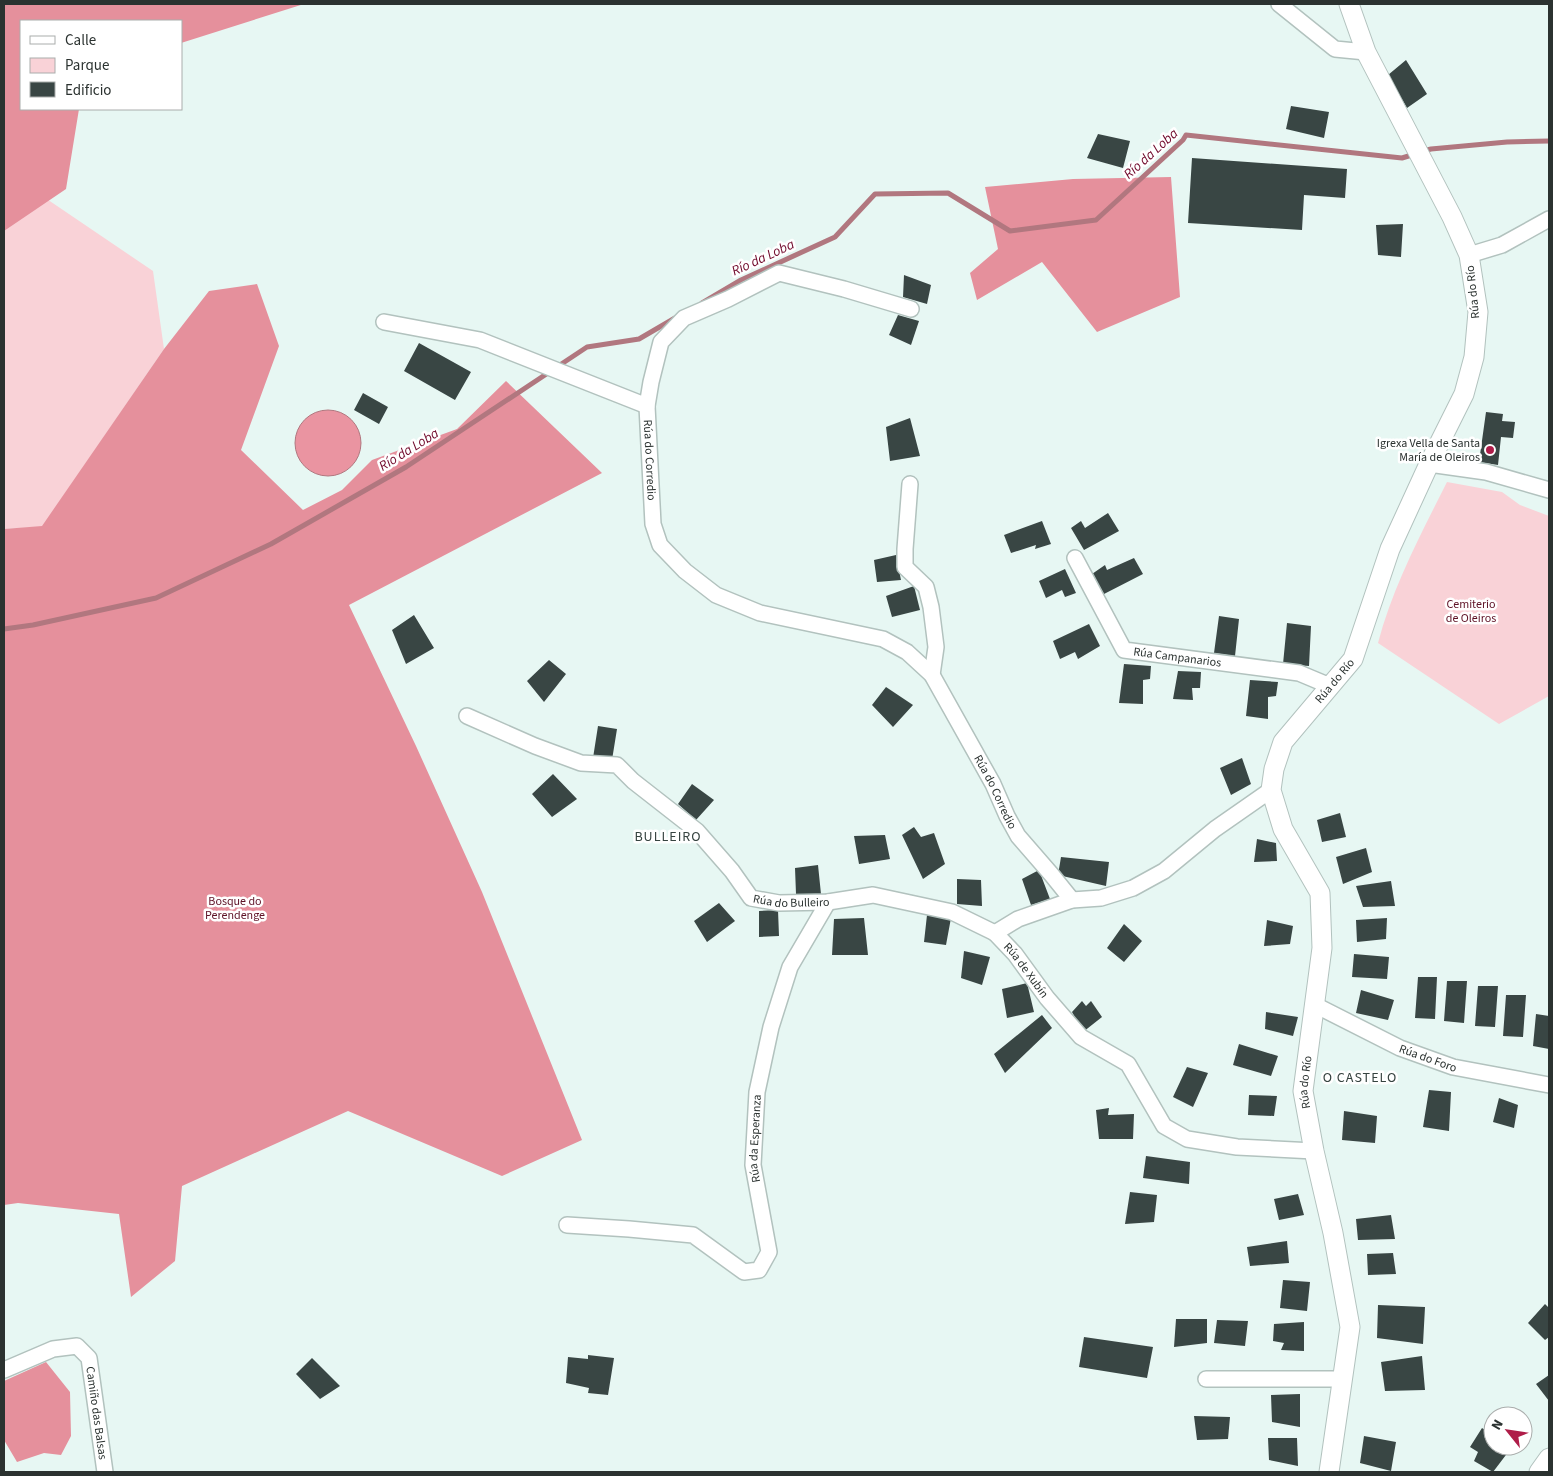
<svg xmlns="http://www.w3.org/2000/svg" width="1553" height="1476" font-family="'Source Sans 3',sans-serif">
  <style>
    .green { fill: #f9d2d7 }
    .forest { fill: #e5909c }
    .water { fill: #ea94a1; stroke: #b1777f }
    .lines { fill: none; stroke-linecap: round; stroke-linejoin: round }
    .stream { stroke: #b1777f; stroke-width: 5 }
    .building { fill: #394644 }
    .minor-casing { stroke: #b2c2be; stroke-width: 18 }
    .tertiary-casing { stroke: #b2c2be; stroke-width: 21 }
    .minor { stroke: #fff; stroke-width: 15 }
    .tertiary { stroke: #fff; stroke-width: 19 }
    .poi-dot { fill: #af1d49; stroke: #fff; stroke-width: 2 }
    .labels { text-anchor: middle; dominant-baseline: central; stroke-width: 5; stroke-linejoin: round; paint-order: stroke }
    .street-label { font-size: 12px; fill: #2b3230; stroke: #fff }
    .poi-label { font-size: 12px; fill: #2b3230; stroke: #fff; text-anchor: end }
    .park-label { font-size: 12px; fill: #5e1226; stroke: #fff }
    .water-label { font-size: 14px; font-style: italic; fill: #70082a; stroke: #fff }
    .neighbourhood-label { font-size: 14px; letter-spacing: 1px; fill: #364340; stroke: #fff }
  </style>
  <rect width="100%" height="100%" fill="#e7f7f3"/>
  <path class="green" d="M 4,170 L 153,271 L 164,349 L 42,527 L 4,529 Z
    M 1447,482 L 1502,492 L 1520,505 L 1549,516 L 1549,696 L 1499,724 L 1378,643 C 1393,586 1421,534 1447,482 Z"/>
  <path class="forest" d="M 4,4 L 304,4 L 181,43 L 181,21 L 21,21 L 21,109 L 79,109 L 66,189 L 4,231 Z
    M 1171,177 L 1180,297 L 1097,332 L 1042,262 L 977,300 L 970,273 L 998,249 L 985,187 L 1073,179 Z
    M 257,284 L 279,346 L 241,450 L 303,510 L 342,490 L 372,460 L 457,429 L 506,381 L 602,473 L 349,605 L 416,746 L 482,892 L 582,1140 L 502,1176 L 348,1111 L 182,1186 L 175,1261 L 131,1297 L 119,1214 L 18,1203 L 4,1205 L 4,529 L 42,526 L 164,349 L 209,291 Z
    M 46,1362 L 70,1392 L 71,1436 L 61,1455 L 44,1453 L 17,1462 L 4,1440 L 4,1381 Z"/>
  <path class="water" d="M295 443a33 33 0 1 1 66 0a33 33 0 1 1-66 0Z"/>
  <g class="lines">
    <path class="stream" d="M 1423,151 L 1431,149 L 1507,142 L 1549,141
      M 702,303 L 741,280 L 835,237 L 875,194 L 948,193 L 1010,231 L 1096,220 L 1183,140 L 1186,135 L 1402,158 L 1415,154
      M 4,629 L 33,625 L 156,598 L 271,544 L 406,467 L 587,347 L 639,339 L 675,318"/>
  </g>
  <path class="building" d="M 1406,60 L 1427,94 L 1407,108 L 1388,75 Z
    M 1291,106 L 1329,112 L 1324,138 L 1286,129 Z
    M 1098,134 L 1130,141 L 1123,168 L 1087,158 Z
    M 1192,158 L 1347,169 L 1345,198 L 1304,195 L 1302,230 L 1188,223 Z
    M 1403,224 L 1401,257 L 1378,255 L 1376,225 Z
    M 904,275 L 931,285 L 927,304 L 903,297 Z
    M 898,315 L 919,321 L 911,345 L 889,335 Z
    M 419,343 L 471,372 L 455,400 L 404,371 Z
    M 363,393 L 388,407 L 379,424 L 354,410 Z
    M 1486,412 L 1503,414 L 1502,421 L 1515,422 L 1513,438 L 1501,437 L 1498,465 L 1479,462 Z
    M 910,418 L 920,456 L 890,461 L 886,427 Z
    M 1108,513 L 1119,531 L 1084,550 L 1071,528 L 1081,521 L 1085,528 Z
    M 1042,521 L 1051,544 L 1035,549 L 1036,545 L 1011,553 L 1004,535 Z
    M 896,555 L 901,580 L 877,582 L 874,560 Z
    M 1134,558 L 1143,574 L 1104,594 L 1092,574 L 1105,565 L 1107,570 Z
    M 1065,569 L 1076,593 L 1065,597 L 1062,590 L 1046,598 L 1039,581 Z
    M 914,586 L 920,610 L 892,617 L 886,596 Z
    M 414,615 L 434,648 L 406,664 L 392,630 Z
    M 1219,616 L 1239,619 L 1235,656 L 1214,653 Z
    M 1287,623 L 1311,626 L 1309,666 L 1283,664 Z
    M 1089,624 L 1100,646 L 1078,659 L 1075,652 L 1060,659 L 1053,641 Z
    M 549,660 L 566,674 L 544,702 L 527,681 Z
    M 1124,664 L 1151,666 L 1150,679 L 1143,680 L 1143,704 L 1119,703 Z
    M 1178,671 L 1201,672 L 1200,688 L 1192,688 L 1193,700 L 1173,699 Z
    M 1250,680 L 1278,682 L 1276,696 L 1268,697 L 1268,719 L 1246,716 Z
    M 886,687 L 913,705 L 893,727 L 872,705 Z
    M 598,726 L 617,729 L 612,760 L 593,758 Z
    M 1242,758 L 1251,784 L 1231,795 L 1220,768 Z
    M 553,774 L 577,799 L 552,817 L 532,794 Z
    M 692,784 L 714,800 L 696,820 L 678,804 Z
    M 1340,813 L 1346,837 L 1322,842 L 1317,820 Z
    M 914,827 L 921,837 L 934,833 L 945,864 L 923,879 L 902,835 Z
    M 885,835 L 890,859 L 859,864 L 854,836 Z
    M 1257,839 L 1276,843 L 1277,861 L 1254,862 Z
    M 1366,848 L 1372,872 L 1343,884 L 1336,857 Z
    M 1061,857 L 1109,862 L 1106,886 L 1058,875 Z
    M 818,865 L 821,894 L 796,894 L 795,868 Z
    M 1039,870 L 1050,899 L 1031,905 L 1022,879 Z
    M 957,879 L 981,880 L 982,906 L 957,904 Z
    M 1391,881 L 1395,906 L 1363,907 L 1356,886 Z
    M 719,903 L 735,921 L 707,942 L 694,921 Z
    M 778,910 L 779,936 L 759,937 L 759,911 Z
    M 927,915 L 951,918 L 946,945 L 924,942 Z
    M 864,918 L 868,955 L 832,955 L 834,919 Z
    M 1387,918 L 1386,939 L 1357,942 L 1356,920 Z
    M 1267,920 L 1293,926 L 1290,944 L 1264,946 Z
    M 1124,924 L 1142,941 L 1124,962 L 1107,948 Z
    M 964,951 L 990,957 L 982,985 L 961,978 Z
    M 1354,954 L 1389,957 L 1387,979 L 1352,977 Z
    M 1418,977 L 1437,977 L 1435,1019 L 1415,1018 Z
    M 1447,981 L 1467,981 L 1464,1023 L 1444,1021 Z
    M 1027,983 L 1034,1012 L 1007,1018 L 1002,989 Z
    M 1478,986 L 1498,986 L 1495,1027 L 1475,1026 Z
    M 1361,990 L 1394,1000 L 1388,1020 L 1356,1013 Z
    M 1506,995 L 1526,995 L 1523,1037 L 1503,1036 Z
    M 1082,1001 L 1086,1006 L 1091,1001 L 1102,1017 L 1083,1032 L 1072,1012 Z
    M 1266,1012 L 1298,1017 L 1293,1036 L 1265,1029 Z
    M 1536,1014 L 1549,1016 L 1549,1049 L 1533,1046 Z
    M 1042,1015 L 1052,1028 L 1005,1073 L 994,1054 Z
    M 1239,1044 L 1278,1056 L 1271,1076 L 1233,1065 Z
    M 1187,1067 L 1208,1073 L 1193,1107 L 1173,1097 Z
    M 1429,1090 L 1451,1092 L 1449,1131 L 1423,1127 Z
    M 1249,1095 L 1277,1096 L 1274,1116 L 1248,1115 Z
    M 1499,1098 L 1518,1105 L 1514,1128 L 1493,1122 Z
    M 1109,1108 L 1108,1115 L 1134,1114 L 1133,1139 L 1099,1139 L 1096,1110 Z
    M 1344,1111 L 1377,1116 L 1375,1143 L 1342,1140 Z
    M 1146,1156 L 1190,1162 L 1189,1184 L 1143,1178 Z
    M 1130,1192 L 1157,1195 L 1154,1222 L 1125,1224 Z
    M 1298,1194 L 1304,1215 L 1279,1220 L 1274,1199 Z
    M 1391,1215 L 1395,1239 L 1358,1240 L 1356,1219 Z
    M 1287,1241 L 1289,1263 L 1250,1266 L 1247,1247 Z
    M 1393,1253 L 1396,1274 L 1368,1275 L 1367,1254 Z
    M 1283,1280 L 1310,1282 L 1307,1311 L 1280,1308 Z
    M 1545,1304 L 1549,1308 L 1549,1337 L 1545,1340 L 1528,1323 Z
    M 1378,1305 L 1425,1307 L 1423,1344 L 1377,1338 Z
    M 1176,1319 L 1207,1319 L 1207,1343 L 1174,1347 Z
    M 1217,1320 L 1248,1321 L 1245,1346 L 1214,1343 Z
    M 1304,1322 L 1304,1351 L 1281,1350 L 1284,1343 L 1273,1341 L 1274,1324 Z
    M 1084,1337 L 1153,1347 L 1147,1378 L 1079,1367 Z
    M 588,1355 L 614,1358 L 608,1395 L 588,1393 L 589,1388 L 566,1383 L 568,1357 L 588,1359 Z
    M 1422,1356 L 1425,1390 L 1385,1391 L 1381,1362 Z
    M 312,1358 L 340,1386 L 320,1399 L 296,1374 Z
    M 1549,1375 L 1549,1401 L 1536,1384 Z
    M 1300,1394 L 1300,1427 L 1272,1422 L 1271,1395 Z
    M 1194,1416 L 1230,1417 L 1228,1439 L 1197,1440 Z
    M 1482,1428 L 1491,1434 L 1493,1432 L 1493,1446 L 1512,1447 L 1493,1472 L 1474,1461 L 1478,1452 L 1470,1447 Z
    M 1364,1436 L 1396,1442 L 1391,1471 L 1360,1463 Z
    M 1268,1438 L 1297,1438 L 1298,1466 L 1269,1460 Z"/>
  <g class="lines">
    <defs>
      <g id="minor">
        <path d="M 1279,4 L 1335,49 L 1366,52"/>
        <path d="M 1469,255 L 1502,245 L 1549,219"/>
        <path id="s1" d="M 911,309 L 844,289 L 779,273 L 728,299 L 684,318 L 661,342 L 651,382 L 647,406 L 653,524 L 660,545 L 685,571 L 716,595 L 760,613 L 883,639 L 907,652 L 932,675 L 993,784 L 1007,816 L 1018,836 L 1051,874 L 1072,900"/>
        <path d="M 384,322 L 480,340 L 647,406"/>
        <path d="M 1429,464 L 1486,472 L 1549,490"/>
        <path d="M 910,484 L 905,549 L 905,567 L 926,587 L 931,607 L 936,647 L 932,675"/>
        <path id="s2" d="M 1075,558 L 1124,650 L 1299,673 L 1330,686"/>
        <path id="s3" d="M 467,716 L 535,746 L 581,763 L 617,765 L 633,781 L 697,831 L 732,871 L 751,898 L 779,903 L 828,902 L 873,895 L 952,912 L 995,933"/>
        <path id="s4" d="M 1271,790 L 1215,829 L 1164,871 L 1133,888 L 1101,898 L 1072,900 L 1018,919 L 995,933 L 1015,954 L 1047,998 L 1081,1037 L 1128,1064 L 1164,1126 L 1187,1139 L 1237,1147 L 1314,1151"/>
        <path id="s5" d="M 1315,1005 L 1400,1048 L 1453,1067 L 1549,1085"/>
        <path id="s6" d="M 567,1225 L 629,1229 L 693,1235 L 744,1272 L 759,1270 L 769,1252 L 753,1165 L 757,1092 L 771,1027 L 790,967 L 828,902"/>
        <path id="s7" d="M 4,1370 L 53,1349 L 77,1346 L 89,1358 L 105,1472"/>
        <path d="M 1206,1379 L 1343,1379"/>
      </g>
      <g id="tertiary">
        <path id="s8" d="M 1329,1472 L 1350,1327 L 1333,1233 L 1314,1151 L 1303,1091 L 1322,948 L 1320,893 L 1283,829 L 1271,790 L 1274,769 L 1283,742 L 1353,659 L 1390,549 L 1429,464 L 1464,394 L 1474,357 L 1478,312 L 1469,255 L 1452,217 L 1366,52 L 1349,4"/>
        <path d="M 1539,1472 L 1549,1458"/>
      </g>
    </defs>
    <use href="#minor" class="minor-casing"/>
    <use href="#tertiary" class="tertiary-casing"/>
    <use href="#minor" class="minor"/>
    <use href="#tertiary" class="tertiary"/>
  </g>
  <circle class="poi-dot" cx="1490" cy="450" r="5"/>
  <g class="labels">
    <g class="street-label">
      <text transform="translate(1473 292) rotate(-96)">Rúa do Río</text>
      <text stroke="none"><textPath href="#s1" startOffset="395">Rúa do Corredio</textPath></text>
      <text stroke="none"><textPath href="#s2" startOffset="158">Rúa Campanarios</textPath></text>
      <text stroke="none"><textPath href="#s8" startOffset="831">Rúa do Río</textPath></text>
      <text stroke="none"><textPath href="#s1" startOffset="924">Rúa do Corredio</textPath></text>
      <text stroke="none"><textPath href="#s3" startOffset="390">Rúa do Bulleiro</textPath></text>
      <text stroke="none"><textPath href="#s4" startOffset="365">Rúa de Xubín</textPath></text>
      <text stroke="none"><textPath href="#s5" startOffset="125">Rúa do Foro</textPath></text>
      <text stroke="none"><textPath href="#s8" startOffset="396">Rúa do Río</textPath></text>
      <text stroke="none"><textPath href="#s6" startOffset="340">Rúa da Esperanza</textPath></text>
      <text stroke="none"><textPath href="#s7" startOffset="150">Camiño das Balsas</textPath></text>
    </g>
    <g class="poi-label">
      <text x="1480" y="443">Igrexa Vella de Santa<tspan x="1480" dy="14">María de Oleiros</tspan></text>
    </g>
    <g class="park-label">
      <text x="1471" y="604">Cemiterio<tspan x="1471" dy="14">de Oleiros</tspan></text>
      <text x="235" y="901">Bosque do<tspan x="235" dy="14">Perendenge</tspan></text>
    </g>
    <g class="water-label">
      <text transform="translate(1151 154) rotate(-42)">Río da Loba</text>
      <text transform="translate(763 258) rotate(-25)">Río da Loba</text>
      <text transform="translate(409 450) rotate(-32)">Río da Loba</text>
    </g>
    <g class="neighbourhood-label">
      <text x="668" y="837">BULLEIRO</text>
      <text x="1360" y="1078">O CASTELO</text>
    </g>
  </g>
  <rect width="1553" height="1476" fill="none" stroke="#2b3230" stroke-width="10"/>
  <rect x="20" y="20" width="162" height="90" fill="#ffffff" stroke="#aaadac"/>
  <rect x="30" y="36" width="25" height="8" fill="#ffffff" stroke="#aaadac"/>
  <text x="65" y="45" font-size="15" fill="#2b3230">Calle</text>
  <rect x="30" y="58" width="25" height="15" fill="#f9d2d7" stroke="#aaadac"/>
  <text x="65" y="70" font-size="15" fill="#2b3230">Parque</text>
  <rect x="30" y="82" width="25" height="15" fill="#394644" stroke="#aaadac"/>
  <text x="65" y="95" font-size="15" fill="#2b3230">Edificio</text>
  <g transform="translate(1508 1431) rotate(300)"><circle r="24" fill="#ffffff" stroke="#aaadac"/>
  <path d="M0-4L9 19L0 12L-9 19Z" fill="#af1d49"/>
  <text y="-8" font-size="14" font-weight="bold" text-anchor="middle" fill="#2b3230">N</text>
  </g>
</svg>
